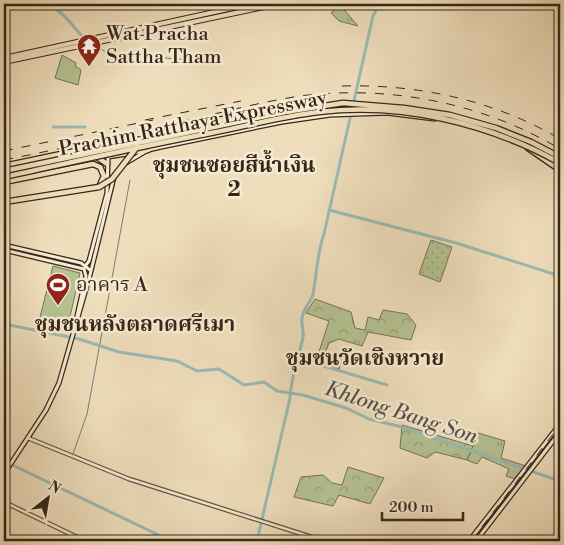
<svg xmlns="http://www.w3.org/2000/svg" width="564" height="545" font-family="'Libre Bodoni','Noto Serif Thai',serif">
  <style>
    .grass { fill: url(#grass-tufts); stroke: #767455 }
    .forest { fill: url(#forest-crowns); stroke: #767455 }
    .park { fill: url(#park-dots); stroke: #767455 }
    .garden { fill: #b5c293; stroke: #767455 }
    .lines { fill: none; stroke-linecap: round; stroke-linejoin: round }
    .stream { stroke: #728076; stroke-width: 1 }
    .canal { stroke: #9abbb5; stroke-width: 3 }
    .tertiary-casing { stroke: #645540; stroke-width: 5 }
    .secondary-casing { stroke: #362717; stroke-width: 5.5 }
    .primary-casing { stroke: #362717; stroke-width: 6 }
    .motorway-casing { stroke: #362717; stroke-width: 7 }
    .tertiary { stroke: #f5ead3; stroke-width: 2.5 }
    .secondary { stroke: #f5ead3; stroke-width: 3 }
    .primary { stroke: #efdebc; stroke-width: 4 }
    .motorway { stroke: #efdebc; stroke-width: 4.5 }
    .rail { stroke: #362717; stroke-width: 1; stroke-dasharray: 9 9; stroke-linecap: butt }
    .motorway-bridge-casing { stroke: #362717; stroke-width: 7; stroke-linecap: butt }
    .motorway-bridge { stroke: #efdebc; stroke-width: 4.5 }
    .labels { text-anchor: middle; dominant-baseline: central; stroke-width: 5; stroke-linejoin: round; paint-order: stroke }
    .poi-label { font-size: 20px; fill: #362717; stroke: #f5ead3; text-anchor: start }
    .street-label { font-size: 20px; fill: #362717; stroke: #f5ead3 }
    .neighbourhood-label { font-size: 21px; font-weight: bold; fill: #362717; stroke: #f5ead3 }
    .water-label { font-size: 21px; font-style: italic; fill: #545346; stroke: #f5ead3 }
  </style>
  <defs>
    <pattern id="grass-tufts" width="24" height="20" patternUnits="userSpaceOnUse" patternTransform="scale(1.25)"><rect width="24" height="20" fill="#b5c293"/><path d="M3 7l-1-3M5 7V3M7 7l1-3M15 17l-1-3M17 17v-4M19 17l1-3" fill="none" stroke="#949e77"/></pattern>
    <pattern id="forest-crowns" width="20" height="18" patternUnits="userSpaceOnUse" patternTransform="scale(1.25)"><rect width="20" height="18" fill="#b5c293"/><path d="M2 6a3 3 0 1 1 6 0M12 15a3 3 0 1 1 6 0" fill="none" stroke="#949e77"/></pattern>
    <pattern id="park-dots" width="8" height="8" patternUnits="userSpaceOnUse" patternTransform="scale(1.25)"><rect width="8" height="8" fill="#b5c293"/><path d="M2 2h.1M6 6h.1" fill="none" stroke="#949e77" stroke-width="1.8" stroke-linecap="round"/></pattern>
  </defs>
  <rect width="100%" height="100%" fill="#efdebc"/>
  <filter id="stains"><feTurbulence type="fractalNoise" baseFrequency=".004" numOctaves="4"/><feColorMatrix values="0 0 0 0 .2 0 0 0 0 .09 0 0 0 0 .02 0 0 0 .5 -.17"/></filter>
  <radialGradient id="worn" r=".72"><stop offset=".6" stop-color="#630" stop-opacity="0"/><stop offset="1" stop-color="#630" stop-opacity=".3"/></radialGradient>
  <path class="grass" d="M 329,4 L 339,4 L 358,26 L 339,21 L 331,13 L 334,11 Z
    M 478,433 L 505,441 L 501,458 L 526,466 L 515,479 L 506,476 L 509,469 L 482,457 L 477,464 L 467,460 Z"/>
  <path class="forest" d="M 315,299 L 351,312 L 355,328 L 365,330 L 368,317 L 379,320 L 383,310 L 407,314 L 416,325 L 411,340 L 368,332 L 362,346 L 339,339 L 329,343 L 326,351 L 342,359 L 339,369 L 316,361 L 329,321 L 306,313 Z
    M 402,425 L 473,446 L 467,460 L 435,452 L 427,458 L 400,448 Z
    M 348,467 L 384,478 L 370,504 L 339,495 L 333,506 L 294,497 L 301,477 L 323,475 L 332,483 L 342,485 Z"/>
  <path class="park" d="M 431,240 L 452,247 L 440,282 L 419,274 Z"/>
  <path class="garden" d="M 62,55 L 76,63 L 75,66 L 81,70 L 78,85 L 55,78 Z
    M 53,266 L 80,273 L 68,325 L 40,317 Z"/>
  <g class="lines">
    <path class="stream" d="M 95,45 L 107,53 L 201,61
      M 73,454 L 87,414 L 130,180"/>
    <path class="canal" d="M 47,4 C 62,10 71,24 81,35
      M 53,127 L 85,127
      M 329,210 L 456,243 L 560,276
      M 4,324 L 79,339 L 119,352 L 177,361 L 197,371 L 219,369 L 244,385 L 264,382 L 277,391 L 303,395 L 346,408 L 369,419 L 402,427 L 560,481
      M 297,358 L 387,385
      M 4,461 L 171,541
      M 257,541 L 290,398 C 291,376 299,358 303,337 C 304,331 301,325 302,318 C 303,309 311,302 313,294 C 317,273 317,253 324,234 L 373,16 L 379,4"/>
    <defs>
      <path id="tertiary" d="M 28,438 L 129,479 L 324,541
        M 4,502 L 85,541"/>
      <path id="secondary" d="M 336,106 L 355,106
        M 177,137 L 197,133
        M 126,163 L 148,150 L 161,147 L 282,122 L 330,115 L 387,113 L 435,119
        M 4,245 L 81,263 L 90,270
        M 4,250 L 84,269 L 86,276 L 77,316
        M 86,265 L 89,261 L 107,193 L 108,156 L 119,149
        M 4,474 L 46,410 L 59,383 L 90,275 L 114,177
        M 469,541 L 560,424
        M 476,541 L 560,432"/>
      <path id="primary" d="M 4,58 L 251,4
        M 4,62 L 278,4"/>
      <path id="motorway" d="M 194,125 L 271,109 L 323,104
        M 528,148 L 560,170
        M 109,156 L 148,150
        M 97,157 L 107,164
        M 4,166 L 123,141 L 148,139
        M 4,175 L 84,158
        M 4,182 L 93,164 L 100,167 L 104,176 L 99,187 L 4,202"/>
    </defs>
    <use href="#tertiary" class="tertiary-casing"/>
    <use href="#secondary" class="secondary-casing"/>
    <use href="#primary" class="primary-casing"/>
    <use href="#motorway" class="motorway-casing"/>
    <use href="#tertiary" class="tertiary"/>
    <use href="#secondary" class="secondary"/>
    <use href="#primary" class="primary"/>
    <use href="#motorway" class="motorway"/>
    <path class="rail" d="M 342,86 C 418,84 494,100 560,139
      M 145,120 L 241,101
      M 4,151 L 153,120
      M 4,160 C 66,148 127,133 189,120 C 228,111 268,100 308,95 C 395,86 485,104 560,149
      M 471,541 L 560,425"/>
    <defs>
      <path id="motorway-bridge" d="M 144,140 L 152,134 L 194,125
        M 4,171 L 285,112 L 343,103 L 404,108 L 450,115 L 496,128 L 531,142 L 560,157
        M 4,177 C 73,162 142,146 211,133 C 247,126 283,116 319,112 C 401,102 488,123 560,163
        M 99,187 L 112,179 L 137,147"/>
    </defs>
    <use href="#motorway-bridge" class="motorway-bridge-casing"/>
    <use href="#motorway-bridge" class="motorway-bridge"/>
  </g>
  <defs>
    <symbol id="temple-pin" viewBox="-11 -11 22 30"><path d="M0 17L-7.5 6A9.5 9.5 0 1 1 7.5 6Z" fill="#8f2418" stroke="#f5ead3"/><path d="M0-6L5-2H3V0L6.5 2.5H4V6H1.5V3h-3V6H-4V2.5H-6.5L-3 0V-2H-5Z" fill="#fff"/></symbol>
    <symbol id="stadium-pin" viewBox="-11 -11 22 30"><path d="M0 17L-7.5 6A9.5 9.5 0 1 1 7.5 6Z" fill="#8f2418" stroke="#f5ead3"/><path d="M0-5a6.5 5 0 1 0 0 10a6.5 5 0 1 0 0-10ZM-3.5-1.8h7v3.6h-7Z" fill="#fff"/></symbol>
  </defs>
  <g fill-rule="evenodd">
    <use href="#temple-pin" x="75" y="32" width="28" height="38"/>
    <use href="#stadium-pin" x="44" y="271" width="28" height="38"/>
  </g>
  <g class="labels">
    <g class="poi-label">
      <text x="106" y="34">Wat Pracha<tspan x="106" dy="23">Sattha Tham</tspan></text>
      <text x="76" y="285">อาคาร A</text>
    </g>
    <g class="street-label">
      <text transform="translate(193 124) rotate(-11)">Prachim Ratthaya Expressway</text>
    </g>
    <g class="neighbourhood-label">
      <text x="234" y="166">ชุมชนซอยสีน้ำเงิน<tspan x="234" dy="24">2</tspan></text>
      <text x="135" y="325">ชุมชนหลังตลาดศรีเมา</text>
      <text x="365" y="359">ชุมชนวัดเชิงหวาย</text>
    </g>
    <g class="water-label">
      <text transform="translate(401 413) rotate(18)">Khlong Bang Son</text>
    </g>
  </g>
  <rect width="564" height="545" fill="none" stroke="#efdebc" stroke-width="20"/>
  <rect x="5" y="5" width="554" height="535" fill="none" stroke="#362717" stroke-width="2.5"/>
  <rect x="10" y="10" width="544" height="525" fill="none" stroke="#362717"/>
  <g transform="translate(48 498) rotate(31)" stroke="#f5ead3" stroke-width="4" paint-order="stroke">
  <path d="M0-4L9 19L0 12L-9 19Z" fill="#362717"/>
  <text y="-8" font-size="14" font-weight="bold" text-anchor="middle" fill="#362717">N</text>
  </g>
  <path d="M382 512v8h81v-8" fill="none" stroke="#362717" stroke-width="2.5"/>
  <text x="389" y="512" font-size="15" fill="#362717" stroke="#f5ead3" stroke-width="4" paint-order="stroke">200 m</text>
  <rect width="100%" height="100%" filter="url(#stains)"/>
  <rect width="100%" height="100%" fill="url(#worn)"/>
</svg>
